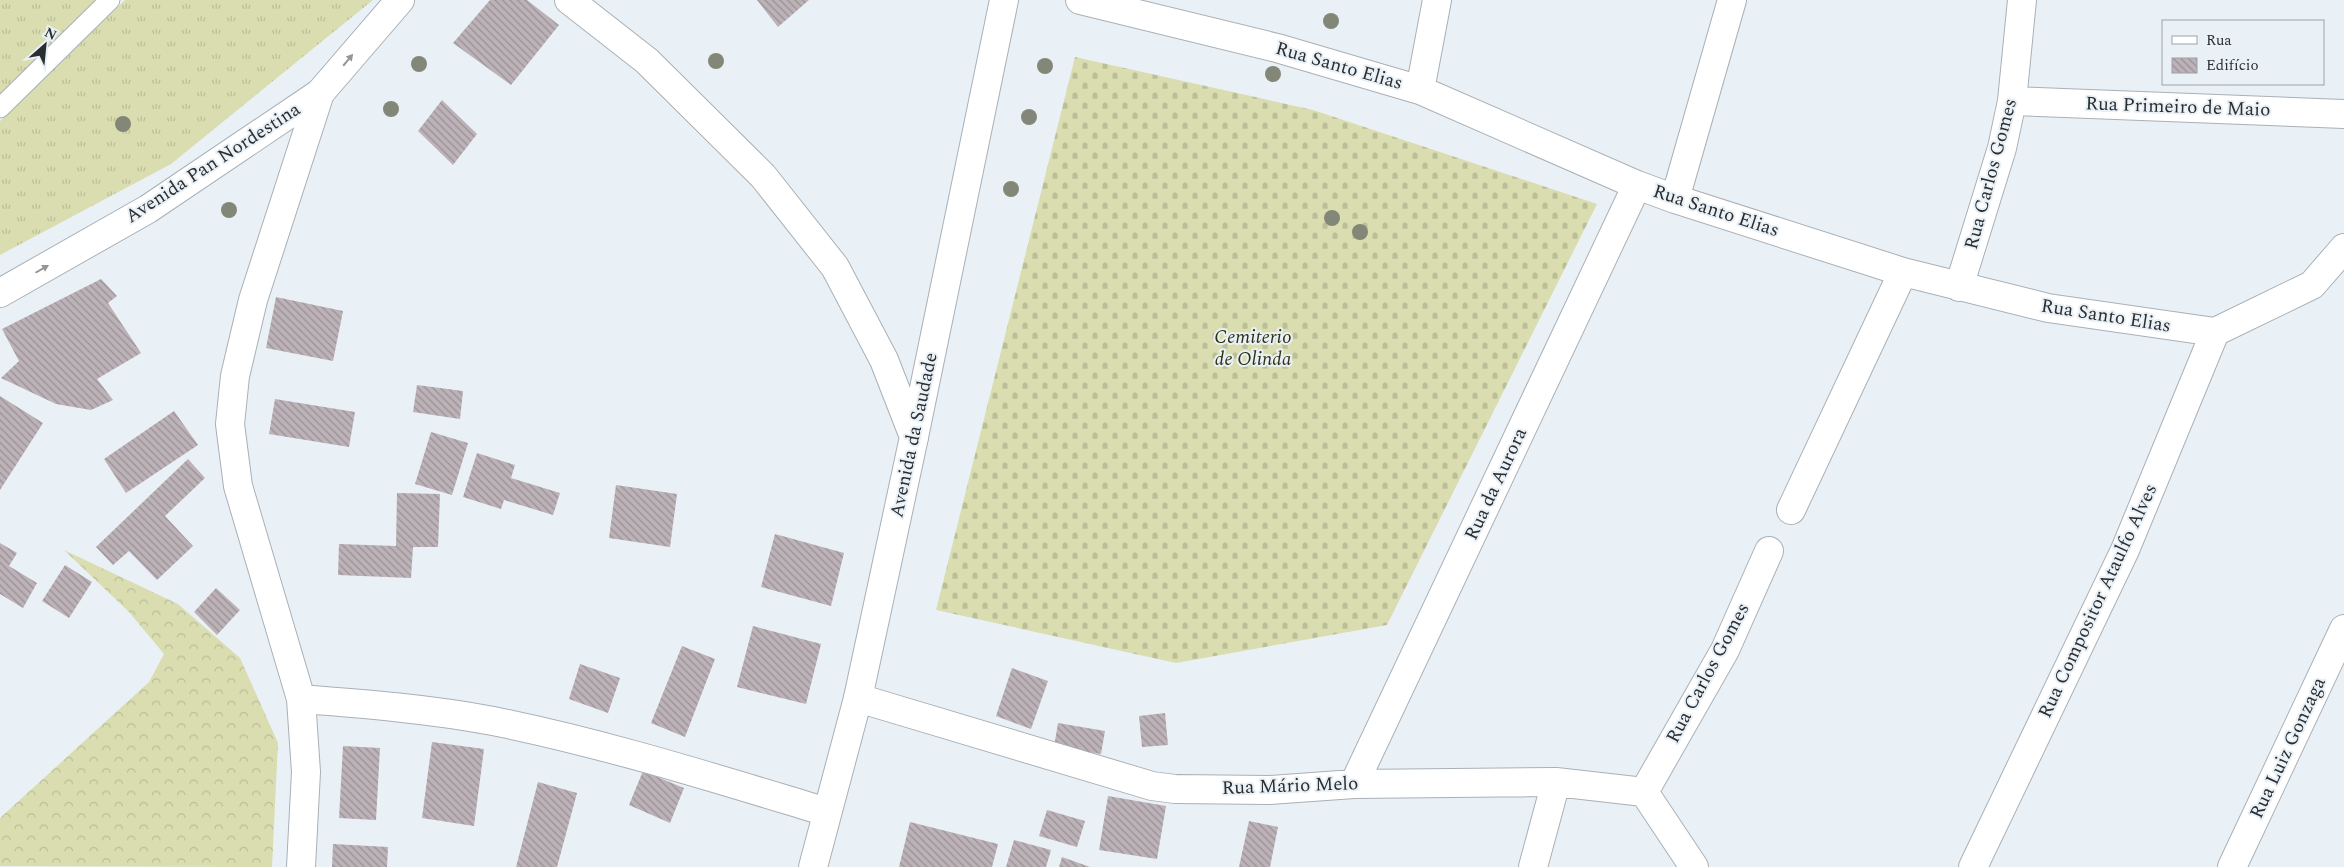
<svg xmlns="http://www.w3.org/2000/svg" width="2344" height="867" font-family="Spectral,serif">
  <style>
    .grass { fill: url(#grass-tufts) }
    .forest { fill: url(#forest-crowns) }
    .cemetery { fill: url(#cemetery-stones) }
    .building { fill: url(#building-back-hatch) }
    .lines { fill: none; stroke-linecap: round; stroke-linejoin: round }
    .lane-casing { stroke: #a9b0b6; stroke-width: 21 }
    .street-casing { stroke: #a9b0b6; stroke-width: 30 }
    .secondary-casing { stroke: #a9b0b6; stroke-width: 30 }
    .highway-casing { stroke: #a9b0b6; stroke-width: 30 }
    .lane { stroke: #fff; stroke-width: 19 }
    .street { stroke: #fff; stroke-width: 28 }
    .secondary { stroke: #fff; stroke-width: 28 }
    .highway { stroke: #fff; stroke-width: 28 }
    .tree { fill: #838777 }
    .oneway { fill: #959698 }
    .labels { text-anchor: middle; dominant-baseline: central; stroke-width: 4; stroke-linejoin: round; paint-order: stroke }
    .street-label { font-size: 19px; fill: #2b2e31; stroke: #e9f1f7 }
    .park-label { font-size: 19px; font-style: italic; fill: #2f300e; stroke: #e9f1f7 }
  </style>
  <defs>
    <pattern id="grass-tufts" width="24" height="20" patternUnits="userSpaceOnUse" patternTransform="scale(1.25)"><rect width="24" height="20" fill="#daddaf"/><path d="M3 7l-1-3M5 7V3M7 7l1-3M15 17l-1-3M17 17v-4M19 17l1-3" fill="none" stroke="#bbbe97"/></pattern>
    <pattern id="forest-crowns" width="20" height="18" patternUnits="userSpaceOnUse" patternTransform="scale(1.25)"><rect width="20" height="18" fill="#daddaf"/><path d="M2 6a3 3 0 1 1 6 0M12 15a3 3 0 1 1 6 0" fill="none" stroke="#bbbe97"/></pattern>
    <pattern id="cemetery-stones" width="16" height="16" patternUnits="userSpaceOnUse" patternTransform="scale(1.25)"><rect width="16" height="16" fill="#daddaf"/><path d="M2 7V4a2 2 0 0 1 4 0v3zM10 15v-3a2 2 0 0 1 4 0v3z" fill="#bbbe97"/></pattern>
    <pattern id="building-back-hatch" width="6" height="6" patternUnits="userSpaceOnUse" patternTransform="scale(1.25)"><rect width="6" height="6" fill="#bcb2b7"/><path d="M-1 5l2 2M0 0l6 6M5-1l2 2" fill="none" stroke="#999195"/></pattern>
  </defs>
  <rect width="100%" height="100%" fill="#e9f1f7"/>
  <path class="grass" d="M 0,0 L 110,0 L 0,110 Z
    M 125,0 L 373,0 L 171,164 L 0,255 L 0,121 Z"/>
  <path class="forest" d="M 64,550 L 178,604 L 240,658 L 278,743 L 272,867 L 0,866 L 0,818 L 149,682 L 164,654 L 129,612 Z"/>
  <path class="cemetery" d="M 1075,57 L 1313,110 L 1597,204 L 1387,625 L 1176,663 L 936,610 Z"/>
  <path class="building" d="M 490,0 L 527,0 L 559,25 L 511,85 L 453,43 Z
    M 757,0 L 809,0 L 778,27 Z
    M 442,100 L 477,134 L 453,165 L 418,131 Z
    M 101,279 L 117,296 L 108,303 L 141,353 L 97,379 L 113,400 L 91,410 L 56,404 L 1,378 L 19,361 L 2,329 Z
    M 276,297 L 343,311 L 333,361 L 266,348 Z
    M 417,385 L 463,391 L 460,419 L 413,412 Z
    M 0,396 L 43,423 L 0,490 Z
    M 275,399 L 355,412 L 349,447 L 269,434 Z
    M 174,411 L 198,445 L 126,493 L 104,459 Z
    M 431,432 L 468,443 L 452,495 L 415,484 Z
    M 477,453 L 515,465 L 511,478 L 560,493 L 553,515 L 504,500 L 501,509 L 463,497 Z
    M 188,459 L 205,478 L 165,516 L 193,546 L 157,580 L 129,551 L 113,565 L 96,547 Z
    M 616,485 L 677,494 L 670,547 L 609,538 Z
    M 397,493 L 440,494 L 438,547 L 413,547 L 411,578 L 338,575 L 339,544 L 396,546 Z
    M 775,534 L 844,553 L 831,606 L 761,587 Z
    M 0,543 L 17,553 L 9,566 L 37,583 L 23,608 L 0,594 Z
    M 65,565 L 92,582 L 69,618 L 42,601 Z
    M 216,588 L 240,610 L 217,635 L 194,612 Z
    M 753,626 L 821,644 L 806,704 L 737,687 Z
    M 682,646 L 715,659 L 685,737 L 651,723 Z
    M 580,664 L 620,678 L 608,713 L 569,699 Z
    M 1012,668 L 1048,681 L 1031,729 L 996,716 Z
    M 1165,713 L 1168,745 L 1142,747 L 1139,716 Z
    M 1058,723 L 1105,731 L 1101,754 L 1054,747 Z
    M 432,742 L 484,749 L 474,826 L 422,818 Z
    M 343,746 L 380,748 L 376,820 L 339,818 Z
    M 643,771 L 684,788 L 670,823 L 629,805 Z
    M 538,782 L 577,793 L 557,867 L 516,867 Z
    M 1108,796 L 1166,806 L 1157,859 L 1099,850 Z
    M 1047,810 L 1085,821 L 1077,847 L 1039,836 Z
    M 1249,821 L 1278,827 L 1270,867 L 1239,867 Z
    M 910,822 L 998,844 L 992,867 L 899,867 Z
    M 1014,840 L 1051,850 L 1046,867 L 1006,867 Z
    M 333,844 L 388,847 L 387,867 L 332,867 Z
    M 1062,857 L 1090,867 L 1059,867 Z"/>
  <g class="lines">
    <defs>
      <path id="lane" d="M 0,108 L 110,0"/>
      <path id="street" d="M 1080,0 L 1277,48 L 1420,90 L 1637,185 L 1675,199 L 1903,272 L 2048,308 L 2215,332 L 2312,285 L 2344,248
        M 1420,90 L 1437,0
        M 2012,101 L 2344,114
        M 1675,199 L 1732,0
        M 1959,287 L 2002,148 L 2012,101 L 2022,0
        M 914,437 L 1004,0
        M 1791,510 L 1903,272
        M 858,698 L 1152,786 L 1175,789 L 1269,790 L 1354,784 L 1556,782 L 1644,792 L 1694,867
        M 301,699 C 365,704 430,709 493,721 C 607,744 717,779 827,812
        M 1354,784 L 1637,185
        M 1644,792 L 1725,650 L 1769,551
        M 301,867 L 306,772 L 301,699 L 238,486 L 230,424 L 235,376 L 253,300 L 320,93
        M 1533,867 L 1556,782
        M 1973,867 L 2125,550 L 2215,332
        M 2232,867 L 2344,629"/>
      <path id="secondary" d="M 569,0 L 647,61 L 763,176 L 835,267 L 884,360 L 914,437 L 858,698 L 813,867"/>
      <path id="highway" d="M 0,293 L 148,209 L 320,93 L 400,0"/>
    </defs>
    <use href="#lane" class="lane-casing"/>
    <use href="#street" class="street-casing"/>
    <use href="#secondary" class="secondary-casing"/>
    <use href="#highway" class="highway-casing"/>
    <use href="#lane" class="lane"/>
    <use href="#street" class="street"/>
    <use href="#secondary" class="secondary"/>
    <use href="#highway" class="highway"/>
  </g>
  <g class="tree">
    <circle cx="1331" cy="21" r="8"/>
    <circle cx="716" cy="61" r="8"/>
    <circle cx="419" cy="64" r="8"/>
    <circle cx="1045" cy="66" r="8"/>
    <circle cx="1273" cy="74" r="8"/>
    <circle cx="391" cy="109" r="8"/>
    <circle cx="1029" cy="117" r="8"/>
    <circle cx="123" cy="124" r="8"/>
    <circle cx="1011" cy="189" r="8"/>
    <circle cx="229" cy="210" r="8"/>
    <circle cx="1332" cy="218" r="8"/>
    <circle cx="1360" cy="232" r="8"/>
  </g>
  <defs><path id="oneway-solid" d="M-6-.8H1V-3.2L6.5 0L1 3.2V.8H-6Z" transform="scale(1.25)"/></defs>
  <g class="oneway">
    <use href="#oneway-solid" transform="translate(348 60) rotate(-50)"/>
    <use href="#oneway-solid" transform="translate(42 269) rotate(-30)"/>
  </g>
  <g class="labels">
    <g class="street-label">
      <text transform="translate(1339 66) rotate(16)">Rua Santo Elias</text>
      <text transform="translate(2178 107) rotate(2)">Rua Primeiro de Maio</text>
      <text transform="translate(213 163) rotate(-33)">Avenida Pan Nordestina</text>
      <text transform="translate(1991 174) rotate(-75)">Rua Carlos Gomes</text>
      <text transform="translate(1716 211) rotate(18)">Rua Santo Elias</text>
      <text transform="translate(2106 316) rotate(9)">Rua Santo Elias</text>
      <text transform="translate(914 435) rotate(-78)">Avenida da Saudade</text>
      <text transform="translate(1496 484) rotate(-65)">Rua da Aurora</text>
      <text transform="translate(2098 601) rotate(-65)">Rua Compositor Ataulfo Alves</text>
      <text transform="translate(1708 673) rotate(-62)">Rua Carlos Gomes</text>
      <text transform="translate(2288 748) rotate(-65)">Rua Luiz Gonzaga</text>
      <text transform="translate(1290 786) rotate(-2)">Rua Mário Melo</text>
    </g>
    <g class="park-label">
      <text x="1253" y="337">Cemiterio<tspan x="1253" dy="22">de Olinda</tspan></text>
    </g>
  </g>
  <rect x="2162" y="20" width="162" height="65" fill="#e9f1f7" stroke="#9da3a8"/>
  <rect x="2172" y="36" width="25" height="8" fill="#ffffff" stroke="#9da3a8"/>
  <text x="2206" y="45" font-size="15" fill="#2b2e31">Rua</text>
  <rect x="2172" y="58" width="25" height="15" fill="url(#building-back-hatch)" stroke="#9da3a8"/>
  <text x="2206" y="70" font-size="15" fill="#2b2e31">Edifício</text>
  <g transform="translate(45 45) rotate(27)" stroke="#e9f1f7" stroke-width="4" paint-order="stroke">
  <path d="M0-4L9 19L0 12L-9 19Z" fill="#2b2e31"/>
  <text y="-8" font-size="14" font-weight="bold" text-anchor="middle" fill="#2b2e31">N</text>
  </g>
</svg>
